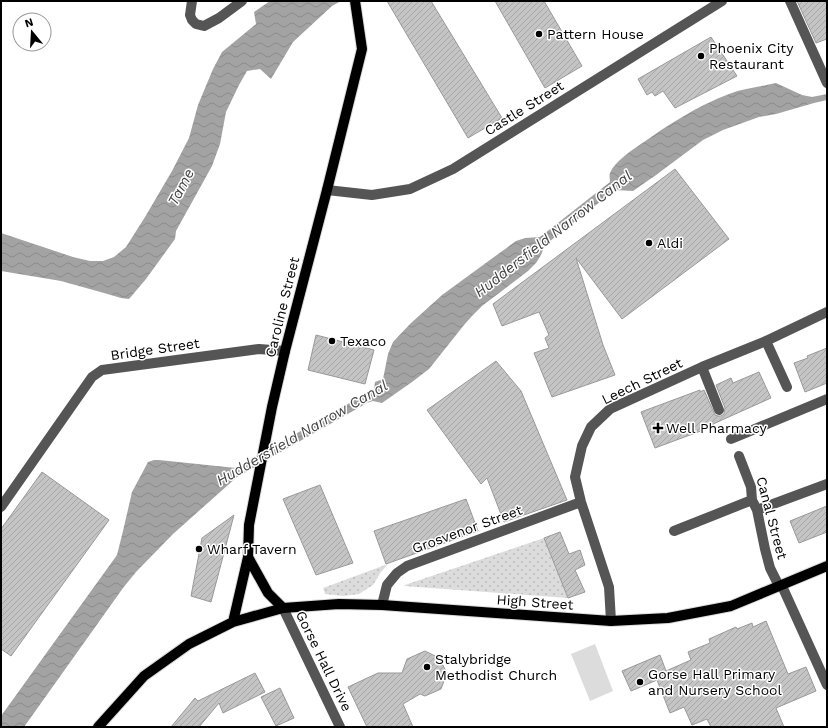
<svg xmlns="http://www.w3.org/2000/svg" width="828" height="728" font-family="'Work Sans',sans-serif">
  <style>
    .grass { fill: url(#grass-dots) }
    .park { fill: #dcdcdc }
    .water { fill: url(#water-waves) }
    .building { fill: url(#building-hatch); stroke: #999 }
    .lines { fill: none; stroke-linecap: round; stroke-linejoin: round }
    .major-casing { stroke: #dbdbdb; stroke-width: 12 }
    .minor { stroke: #555; stroke-width: 10 }
    .major { stroke: #000; stroke-width: 10 }
    .poi-dot { fill: #000; stroke: #fff; stroke-width: 1.5 }
    .labels { text-anchor: middle; dominant-baseline: central; stroke-width: 3; stroke-linejoin: round; paint-order: stroke }
    .poi-label { font-size: 14px; fill: #000; stroke: #fff; text-anchor: start }
    .street-label { font-size: 14px; fill: #000; stroke: #fff }
    .water-label { font-size: 15px; font-style: italic; fill: #444; stroke: #fff }
  </style>
  <defs>
    <pattern id="grass-dots" width="8" height="8" patternUnits="userSpaceOnUse"><rect width="8" height="8" fill="#dcdcdc"/><path d="M2 2h.1M6 6h.1" fill="none" stroke="#bbb" stroke-width="1.8" stroke-linecap="round"/></pattern>
    <pattern id="water-waves" width="16" height="10" patternUnits="userSpaceOnUse"><rect width="16" height="10" fill="#a3a3a3"/><path d="M0 5q4-4 8 0t8 0" fill="none" stroke="#8b8b8b"/></pattern>
    <pattern id="building-hatch" width="6" height="6" patternUnits="userSpaceOnUse"><rect width="6" height="6" fill="#c4c4c4"/><path d="M-1 1l2-2M0 6l6-6M5 7l2-2" fill="none" stroke="#a7a7a7"/></pattern>
  </defs>
  <rect width="100%" height="100%" fill="#fff"/>
  <path class="grass" d="M 544,538 L 568,598 L 404,586 L 405,585 Z
    M 388,564 L 381,572 L 373,585 L 359,594 L 344,596 L 325,594 L 323,588 Z"/>
  <path class="park" d="M 595,644 L 613,691 L 590,701 L 571,654 Z"/>
  <path class="water" d="M 270,1 L 341,1 L 332,6 L 293,42 L 271,79 L 260,69 L 247,71 L 239,85 L 226,112 L 220,144 L 212,166 L 176,231 L 175,239 L 146,279 L 129,299 L 121,298 L 104,293 L 61,281 L 1,271 L 1,233 L 73,257 L 90,261 L 103,261 L 114,257 L 126,247 L 145,217 L 172,171 L 189,138 L 198,105 L 213,69 L 222,52 L 256,24 L 254,12 Z
    M 776,83 L 802,95 L 812,97 L 827,94 L 827,100 L 814,103 L 776,114 L 759,117 L 723,130 L 703,140 L 656,175 L 633,191 L 615,190 L 545,245 L 541,255 L 536,263 L 528,271 L 482,306 L 472,316 L 464,325 L 429,369 L 412,382 L 382,403 L 373,401 L 367,403 L 237,477 L 173,534 L 136,572 L 123,588 L 24,727 L 1,727 L 1,716 L 117,555 L 123,531 L 132,492 L 148,462 L 154,460 L 159,460 L 236,468 L 374,389 L 375,382 L 383,379 L 388,354 L 393,342 L 410,324 L 442,295 L 516,241 L 525,238 L 540,237 L 610,182 C 610,179 609,176 610,173 C 615,161 631,151 641,144 C 668,125 697,106 729,94 C 744,88 760,87 776,83 Z"/>
  <path class="building" d="M 387,1 L 431,1 L 502,118 L 468,138 Z
    M 495,1 L 544,1 L 582,66 L 545,88 Z
    M 797,1 L 827,1 L 827,39 L 816,43 Z
    M 711,37 L 737,76 L 675,108 L 663,91 L 655,96 L 652,92 L 647,95 L 638,79 Z
    M 675,169 L 729,239 L 622,319 L 576,258 L 603,345 L 615,375 L 552,397 L 534,353 L 549,348 L 545,338 L 549,335 L 539,312 L 502,326 L 493,304 Z
    M 316,335 L 374,350 L 365,384 L 308,370 Z
    M 827,348 L 827,383 L 805,392 L 794,363 L 808,358 L 807,356 Z
    M 496,361 L 521,391 L 567,500 L 504,522 L 487,478 L 481,484 L 427,410 Z
    M 759,372 L 771,398 L 713,424 L 714,426 L 655,448 L 641,412 L 700,390 L 700,392 L 704,390 L 715,415 L 718,416 L 721,416 L 724,414 L 725,408 L 716,385 L 731,378 L 733,383 Z
    M 42,472 L 109,520 L 11,656 L 1,649 L 1,529 Z
    M 320,485 L 353,563 L 316,575 L 283,499 Z
    M 466,499 L 478,531 L 386,564 L 374,531 Z
    M 827,506 L 827,532 L 799,543 L 790,521 Z
    M 234,515 L 211,602 L 191,596 L 202,538 Z
    M 560,532 L 569,554 L 580,550 L 585,565 L 575,570 L 585,592 L 568,598 L 544,538 Z
    M 766,621 L 788,674 L 806,667 L 816,691 L 776,708 L 784,727 L 711,727 L 707,719 L 692,725 L 684,707 L 670,713 L 657,680 L 631,691 L 622,671 L 660,655 L 666,671 L 691,660 L 688,652 L 710,643 L 709,639 L 736,627 L 737,629 L 752,623 L 753,627 Z
    M 425,651 L 439,658 L 447,673 L 441,689 L 425,696 L 420,694 L 403,704 L 413,727 L 367,727 L 348,687 L 378,673 L 402,673 L 407,659 Z
    M 255,673 L 265,692 L 223,713 L 219,703 L 199,727 L 171,727 L 195,698 L 198,701 Z
    M 280,688 L 294,718 L 276,726 L 261,697 Z"/>
  <g class="lines">
    <defs>
      <path id="major" d="M 248,557 L 268,593 L 283,608
        M 233,622 L 248,557 L 249,525 L 272,407 L 285,351 L 327,190 L 362,49 L 355,1
        M 98,727 L 144,676 L 189,644 L 233,622 L 283,608 L 339,604 L 382,605 L 611,621 L 668,618 L 731,606 L 827,566"/>
    </defs>
    <use href="#major" class="major-casing"/>
    <path class="minor" d="M 192,1 L 190,15 L 192,20 L 196,24 L 204,26 L 219,18 L 242,1
      M 790,1 L 827,83
      M 327,190 L 372,195 L 410,189 L 453,169 L 722,1
      M 766,341 L 787,387
      M 702,367 L 719,410
      M 731,439 L 827,399
      M 739,456 L 751,487 L 752,500 L 757,510 L 765,549 L 770,568 L 779,586
      M 1,507 L 92,377 L 102,370 L 259,349 L 285,351
      M 757,510 L 827,484
      M 674,531 L 752,500
      M 782,586 L 827,685
      M 382,605 L 387,585 L 397,573 L 407,566 L 581,502
      M 283,608 L 340,727
      M 611,621 L 609,587 L 581,502 L 575,477 L 582,446 L 591,427 L 610,409 L 702,367 L 766,341 L 827,312"/>
    <use href="#major" class="major"/>
  </g>
  <g class="poi-dot">
    <circle cx="539" cy="34" r="4"/>
    <circle cx="701" cy="56" r="4"/>
    <circle cx="649" cy="243" r="4"/>
    <circle cx="332" cy="341" r="4"/>
    <path d="M656 422h4v4h4v4h-4v4h-4v-4h-4v-4h4z"/>
    <circle cx="199" cy="549" r="4"/>
    <circle cx="427" cy="667" r="4"/>
    <circle cx="640" cy="682" r="4"/>
  </g>
  <g class="labels">
    <g class="poi-label">
      <text x="547" y="34">Pattern House</text>
      <text x="709" y="48">Phoenix City<tspan x="709" dy="16">Restaurant</tspan></text>
      <text x="657" y="243">Aldi</text>
      <text x="340" y="341">Texaco</text>
      <text x="666" y="428">Well Pharmacy</text>
      <text x="207" y="549">Wharf Tavern</text>
      <text x="435" y="659">Stalybridge<tspan x="435" dy="16">Methodist Church</tspan></text>
      <text x="648" y="674">Gorse Hall Primary<tspan x="648" dy="16">and Nursery School</tspan></text>
    </g>
    <g class="street-label">
      <text transform="translate(524 108) rotate(-32)">Castle Street</text>
      <text transform="translate(282 307) rotate(-76)">Caroline Street</text>
      <text transform="translate(155 349) rotate(-8)">Bridge Street</text>
      <text transform="translate(642 381) rotate(-26)">Leech Street</text>
      <text transform="translate(772 518) rotate(75)">Canal Street</text>
      <text transform="translate(467 529) rotate(-20)">Grosvenor Street</text>
      <text transform="translate(535 602) rotate(4)">High Street</text>
      <text transform="translate(324 661) rotate(64)">Gorse Hall Drive</text>
    </g>
    <g class="water-label">
      <text transform="translate(181 187) rotate(-62)">Tame</text>
      <text transform="translate(553 234) rotate(-38)">Huddersfield Narrow Canal</text>
      <text transform="translate(302 433) rotate(-30)">Huddersfield Narrow Canal</text>
    </g>
  </g>
  <rect width="828" height="728" fill="none" stroke="#000000" stroke-width="4"/>
  <g transform="translate(32 32) rotate(342)"><circle r="19" fill="#ffffff" stroke="#999999"/>
  <path d="M0-3L7 15L0 10L-7 15Z" fill="#000000"/>
  <text y="-6" font-size="11" font-weight="bold" text-anchor="middle" fill="#000000">N</text>
  </g>
</svg>
